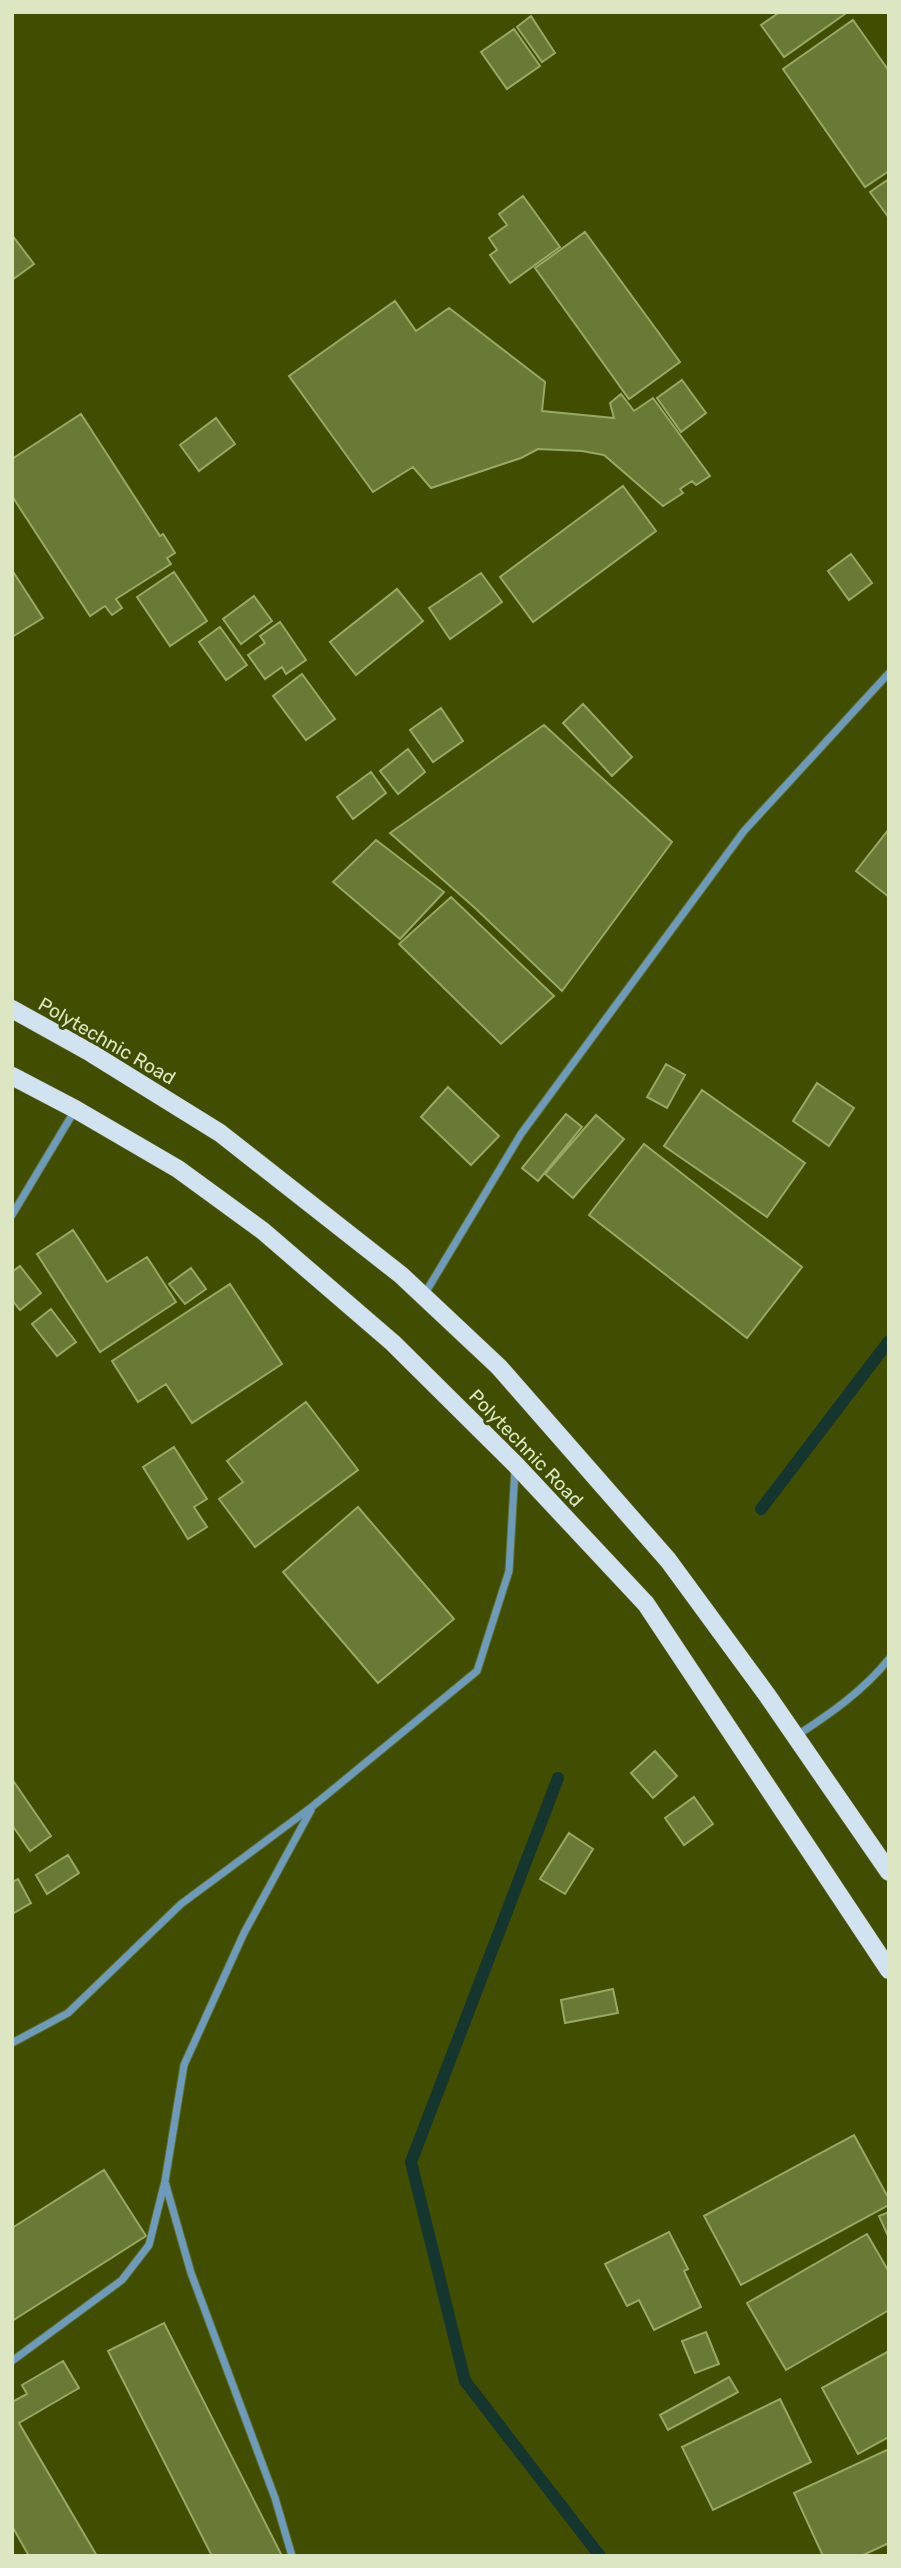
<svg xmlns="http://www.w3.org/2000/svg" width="901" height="2568" font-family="Rubik,sans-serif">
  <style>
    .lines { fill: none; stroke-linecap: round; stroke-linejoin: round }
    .stream { stroke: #15352f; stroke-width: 12 }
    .building { fill: #697936; stroke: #97a965; stroke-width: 2 }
    .minor-casing { stroke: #606c29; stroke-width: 9 }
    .primary-casing { stroke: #606c29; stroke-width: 19 }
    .minor { stroke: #6c9bbc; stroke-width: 7 }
    .primary { stroke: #d1e3f0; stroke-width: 18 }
    .labels { text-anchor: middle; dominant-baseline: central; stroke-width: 6; stroke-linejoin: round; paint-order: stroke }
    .street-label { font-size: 19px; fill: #dce6c3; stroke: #414e02 }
  </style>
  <rect width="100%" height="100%" fill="#414e02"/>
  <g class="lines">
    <path class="stream" d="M 761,1509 L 889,1341
      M 558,1778 L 411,2162 L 465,2381 L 600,2556"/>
  </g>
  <path class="building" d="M 780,12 L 844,12 L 845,14 L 784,57 L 761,25 Z
    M 531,16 L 555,53 L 542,62 L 517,27 Z
    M 853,20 L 889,71 L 889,171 L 865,187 L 783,69 Z
    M 514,29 L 540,66 L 507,89 L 481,52 Z
    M 889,179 L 889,218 L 870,192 Z
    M 523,196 L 560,247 L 510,283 L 490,255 L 497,250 L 489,238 L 507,225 L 499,214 Z
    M 585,232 L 680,362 L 629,399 L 535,268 Z
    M 12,235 L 34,264 L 12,280 Z
    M 395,301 L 416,331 L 449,308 L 545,382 L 542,411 L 614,418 L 610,403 L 621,394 L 634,411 L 653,398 L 710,476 L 696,485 L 692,481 L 680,489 L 683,493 L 663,506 L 604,455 L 582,451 L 538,449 L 521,458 L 431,488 L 413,467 L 373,492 L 289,376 Z
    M 682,380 L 706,413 L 681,432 L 657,398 Z
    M 81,414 L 160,536 L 163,534 L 175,553 L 167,558 L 171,564 L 116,599 L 122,608 L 112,615 L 105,606 L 90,616 L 12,496 L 12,459 Z
    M 216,418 L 235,444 L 199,471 L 180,445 Z
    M 623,486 L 656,531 L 533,622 L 500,577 Z
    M 851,554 L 872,583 L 849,600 L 828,571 Z
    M 12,570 L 43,618 L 12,637 Z
    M 174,572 L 207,621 L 170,646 L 137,597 Z
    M 481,573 L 502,602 L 450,639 L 429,608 Z
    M 397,589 L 423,621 L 356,675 L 330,642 Z
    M 254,596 L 272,621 L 241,644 L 223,619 Z
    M 280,622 L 306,660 L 286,674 L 282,667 L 265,679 L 248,655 L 265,643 L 260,636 Z
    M 220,627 L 247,665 L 226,680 L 199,642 Z
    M 302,674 L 335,719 L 306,740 L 273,696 Z
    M 583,704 L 632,757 L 612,776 L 563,723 Z
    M 441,708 L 463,741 L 433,762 L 410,730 Z
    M 544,725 L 672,842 L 562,991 L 475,908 L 390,833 Z
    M 408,749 L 425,772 L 398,794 L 380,771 Z
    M 371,772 L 386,793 L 353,819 L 337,797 Z
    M 889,829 L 889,897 L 856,871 Z
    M 376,840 L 444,892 L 400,939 L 333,882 Z
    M 451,897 L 554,996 L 501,1044 L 399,944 Z
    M 666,1064 L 685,1075 L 667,1108 L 647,1097 Z
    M 817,1083 L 854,1108 L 829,1146 L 793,1121 Z
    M 448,1087 L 499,1136 L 471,1165 L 421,1117 Z
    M 702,1090 L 805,1163 L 767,1217 L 664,1146 Z
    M 566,1114 L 582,1127 L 538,1181 L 522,1168 Z
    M 596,1115 L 624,1139 L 573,1198 L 545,1174 Z
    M 644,1144 L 802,1267 L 747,1338 L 589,1215 Z
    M 73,1230 L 107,1282 L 147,1257 L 176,1302 L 100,1352 L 37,1254 Z
    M 20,1266 L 41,1293 L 20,1310 L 12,1300 L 12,1272 Z
    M 191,1268 L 206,1289 L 185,1304 L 169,1284 Z
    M 230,1284 L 282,1364 L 192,1423 L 166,1384 L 138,1402 L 112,1361 Z
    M 51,1309 L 76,1342 L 57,1356 L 32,1324 Z
    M 306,1402 L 358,1470 L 255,1547 L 219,1499 L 243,1482 L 227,1461 Z
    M 174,1447 L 207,1499 L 194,1507 L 207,1527 L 188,1539 L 143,1467 Z
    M 358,1507 L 454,1619 L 378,1683 L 283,1572 Z
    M 655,1751 L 677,1776 L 653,1798 L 631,1773 Z
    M 12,1779 L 51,1836 L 30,1851 L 12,1825 Z
    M 694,1797 L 713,1824 L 684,1845 L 665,1818 Z
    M 569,1833 L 593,1849 L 565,1894 L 540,1879 Z
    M 68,1855 L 79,1873 L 47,1894 L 36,1875 Z
    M 18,1879 L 31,1903 L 12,1914 L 12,1882 Z
    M 613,1989 L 618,2013 L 565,2023 L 561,2000 Z
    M 854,2135 L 889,2199 L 889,2205 L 741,2285 L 704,2216 Z
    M 104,2170 L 146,2236 L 12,2321 L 12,2228 Z
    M 889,2212 L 889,2238 L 879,2216 Z
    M 669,2232 L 688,2269 L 684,2271 L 701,2307 L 654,2330 L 639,2300 L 627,2306 L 605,2264 Z
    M 867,2234 L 889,2272 L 889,2310 L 786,2370 L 747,2303 Z
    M 164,2323 L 282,2556 L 212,2556 L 108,2351 Z
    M 706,2332 L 719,2364 L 695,2373 L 682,2341 Z
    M 889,2351 L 889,2437 L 858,2454 L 822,2388 Z
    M 63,2361 L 79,2388 L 19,2423 L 97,2556 L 29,2556 L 12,2526 L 12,2402 L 27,2394 L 22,2385 Z
    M 729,2377 L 738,2392 L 668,2430 L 660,2415 Z
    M 780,2399 L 811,2462 L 713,2510 L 682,2447 Z
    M 889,2449 L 889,2543 L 861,2556 L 823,2556 L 794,2493 Z"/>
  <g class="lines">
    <defs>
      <path id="minor" d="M 12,1215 L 75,1110
        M 424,1295 L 521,1134 L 744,831 L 889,673
        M 796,1736 C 830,1714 863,1691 889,1659
        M 12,2043 L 68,2013 L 181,1904 L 313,1806 L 477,1671 L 509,1571 L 515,1469
        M 165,2182 L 191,2273 L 275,2498 L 292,2556
        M 12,2361 L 122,2280 L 149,2245 L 165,2181 L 184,2065 L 244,1933 L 311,1810"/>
      <path id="primary" d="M 12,1009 L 91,1053 L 220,1133 L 401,1275 L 499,1367 L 668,1560 L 767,1695 L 889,1872
        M 12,1076 L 75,1109 L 178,1169 L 263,1231 L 393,1343 L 515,1464 L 646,1604 L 889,1970"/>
    </defs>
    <use href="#minor" class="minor-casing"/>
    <use href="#primary" class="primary-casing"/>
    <use href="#minor" class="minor"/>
    <use href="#primary" class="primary"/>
  </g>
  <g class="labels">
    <g class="street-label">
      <text transform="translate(107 1041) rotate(30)">Polytechnic Road</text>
      <text transform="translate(526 1448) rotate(46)">Polytechnic Road</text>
    </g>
  </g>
  <rect width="901" height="2568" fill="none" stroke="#dce6c3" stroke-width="28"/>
</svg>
